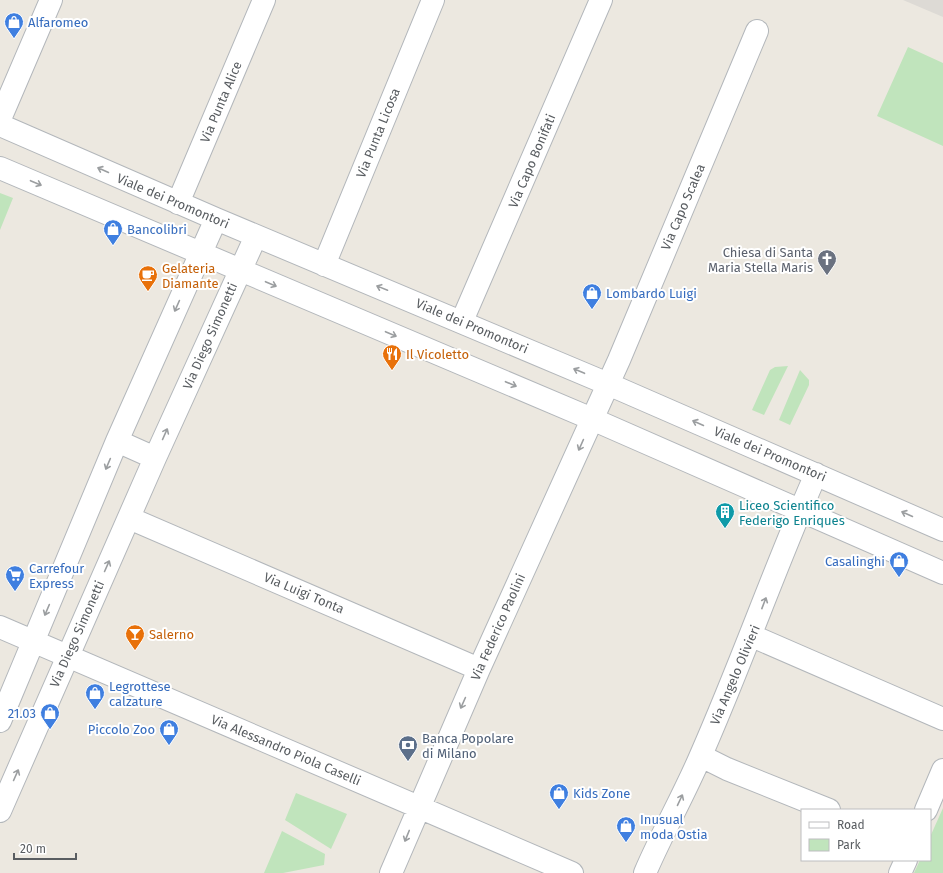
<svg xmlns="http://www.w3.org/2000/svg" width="943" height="873" font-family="'Fira Sans',sans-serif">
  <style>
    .industrial { fill: #dddad5 }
    .green { fill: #c0e4bc }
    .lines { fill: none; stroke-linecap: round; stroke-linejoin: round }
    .minor-casing { stroke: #b3b7bb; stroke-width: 24 }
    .minor { stroke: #fff; stroke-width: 22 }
    .oneway { stroke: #9b9ea0 }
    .labels { text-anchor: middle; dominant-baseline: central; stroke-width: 4; stroke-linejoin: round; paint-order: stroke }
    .shop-label { font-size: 13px; fill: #366cbe; stroke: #fff; text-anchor: start }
    .street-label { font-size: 13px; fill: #595d61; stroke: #fff }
    .worship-label { font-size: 13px; fill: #5b616d; stroke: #fff; text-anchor: end }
    .food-label { font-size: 13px; fill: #c56008; stroke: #fff; text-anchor: start }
    .culture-label { font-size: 13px; fill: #0d838f; stroke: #fff; text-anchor: start }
    .service-label { font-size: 13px; fill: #4e5e75; stroke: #fff; text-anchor: start }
  </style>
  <rect width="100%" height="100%" fill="#ece8e0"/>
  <path class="industrial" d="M 903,0 L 943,0 L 943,17 Z"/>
  <path class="green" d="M 908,47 L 943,63 L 943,146 L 877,116 Z
    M 0,193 L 13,198 L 0,230 Z
    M 788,366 L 764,415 L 752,410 L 770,370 L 775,367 Z
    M 800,370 L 809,380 L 809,385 L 790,425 L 779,420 Z
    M 296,793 L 347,814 L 331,849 L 285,820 Z
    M 943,808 L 943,873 L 914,873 L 920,860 L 930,860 L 930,837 Z
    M 282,831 L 325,854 L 324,865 L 283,873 L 264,873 Z"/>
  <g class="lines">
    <defs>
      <path id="minor" d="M 0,119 L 51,0
        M 0,125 L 216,219 L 608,384 L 943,530
        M 0,168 L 592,419 L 943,573
        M 178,203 L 264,0
        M 324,265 L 433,0
        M 462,321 L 601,0
        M 117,441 L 155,458
        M 129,518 L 479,669
        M 0,627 L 572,873
        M 752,636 L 943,719
        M 0,721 L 117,441 L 216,219
        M 701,756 L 727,769 L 829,810
        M 926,810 L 943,770
        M 0,811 L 155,458 L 256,236
        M 391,873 L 479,669 L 619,360 L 757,31
        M 645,873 C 662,833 684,795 701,755 C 742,662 775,567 816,474
        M 900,873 L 906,860"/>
    </defs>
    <use href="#minor" class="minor-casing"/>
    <use href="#minor" class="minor"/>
  </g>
  <defs><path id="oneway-shaft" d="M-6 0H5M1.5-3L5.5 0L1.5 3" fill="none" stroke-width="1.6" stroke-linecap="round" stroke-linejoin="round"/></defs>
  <g class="oneway">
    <use href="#oneway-shaft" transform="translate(103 170) rotate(-156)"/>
    <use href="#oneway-shaft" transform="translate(36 183) rotate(23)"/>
    <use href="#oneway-shaft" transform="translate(271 284) rotate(23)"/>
    <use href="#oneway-shaft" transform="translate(382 288) rotate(-158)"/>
    <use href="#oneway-shaft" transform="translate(177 306) rotate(114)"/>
    <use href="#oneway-shaft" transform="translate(391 334) rotate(23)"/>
    <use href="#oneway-shaft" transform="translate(579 371) rotate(-157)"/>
    <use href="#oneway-shaft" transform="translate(511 384) rotate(23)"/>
    <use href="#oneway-shaft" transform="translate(698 423) rotate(-156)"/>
    <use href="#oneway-shaft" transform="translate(165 434) rotate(-66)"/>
    <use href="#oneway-shaft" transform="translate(581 445) rotate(114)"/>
    <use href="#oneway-shaft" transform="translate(108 464) rotate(113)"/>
    <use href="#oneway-shaft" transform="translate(907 514) rotate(-156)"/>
    <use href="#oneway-shaft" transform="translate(107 566) rotate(-66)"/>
    <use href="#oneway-shaft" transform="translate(764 603) rotate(-69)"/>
    <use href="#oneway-shaft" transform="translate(47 610) rotate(113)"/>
    <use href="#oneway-shaft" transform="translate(463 703) rotate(114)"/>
    <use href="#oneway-shaft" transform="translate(16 775) rotate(-66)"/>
    <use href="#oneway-shaft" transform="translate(680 800) rotate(-65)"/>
    <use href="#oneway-shaft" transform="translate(407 836) rotate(112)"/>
  </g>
  <defs>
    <symbol id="shop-pin" viewBox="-11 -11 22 30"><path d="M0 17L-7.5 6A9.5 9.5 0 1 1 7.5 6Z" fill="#3f7fe0" stroke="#fff"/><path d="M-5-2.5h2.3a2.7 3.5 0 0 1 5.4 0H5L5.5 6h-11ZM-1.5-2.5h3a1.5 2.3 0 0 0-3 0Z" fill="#fff"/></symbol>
    <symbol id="church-pin" viewBox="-11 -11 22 30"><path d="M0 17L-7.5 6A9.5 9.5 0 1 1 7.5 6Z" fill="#6b7280" stroke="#fff"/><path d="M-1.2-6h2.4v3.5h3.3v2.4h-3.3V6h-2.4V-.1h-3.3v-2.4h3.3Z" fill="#fff"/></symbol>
    <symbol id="cafe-pin" viewBox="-11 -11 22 30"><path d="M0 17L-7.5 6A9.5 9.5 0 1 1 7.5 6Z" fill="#e8710a" stroke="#fff"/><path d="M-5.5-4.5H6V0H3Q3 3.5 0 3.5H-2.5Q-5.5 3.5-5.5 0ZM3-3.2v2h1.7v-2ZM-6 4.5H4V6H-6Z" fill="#fff"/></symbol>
    <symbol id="restaurant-pin" viewBox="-11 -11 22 30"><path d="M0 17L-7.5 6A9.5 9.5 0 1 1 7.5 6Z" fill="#e8710a" stroke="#fff"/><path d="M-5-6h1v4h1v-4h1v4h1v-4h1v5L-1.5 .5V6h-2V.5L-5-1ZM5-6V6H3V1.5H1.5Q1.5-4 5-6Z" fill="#fff"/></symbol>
    <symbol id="building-pin" viewBox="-11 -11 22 30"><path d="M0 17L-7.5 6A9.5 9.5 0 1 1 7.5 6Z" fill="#0f9aa8" stroke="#fff"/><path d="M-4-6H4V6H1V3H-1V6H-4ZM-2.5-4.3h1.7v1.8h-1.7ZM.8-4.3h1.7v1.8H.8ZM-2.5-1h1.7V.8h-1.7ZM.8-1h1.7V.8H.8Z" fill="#fff"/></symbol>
    <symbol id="supermarket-pin" viewBox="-11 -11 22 30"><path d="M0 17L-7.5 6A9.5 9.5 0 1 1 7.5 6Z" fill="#3f7fe0" stroke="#fff"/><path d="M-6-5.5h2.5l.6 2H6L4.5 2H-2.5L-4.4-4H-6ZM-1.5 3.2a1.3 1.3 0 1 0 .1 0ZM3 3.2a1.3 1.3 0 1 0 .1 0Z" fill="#fff"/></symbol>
    <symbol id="bar-pin" viewBox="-11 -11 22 30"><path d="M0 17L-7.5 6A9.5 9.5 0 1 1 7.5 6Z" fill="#e8710a" stroke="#fff"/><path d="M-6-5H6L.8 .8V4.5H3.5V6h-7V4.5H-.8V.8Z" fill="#fff"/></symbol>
    <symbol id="bank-pin" viewBox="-11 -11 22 30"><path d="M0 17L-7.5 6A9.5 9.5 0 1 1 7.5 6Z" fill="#5c6f8a" stroke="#fff"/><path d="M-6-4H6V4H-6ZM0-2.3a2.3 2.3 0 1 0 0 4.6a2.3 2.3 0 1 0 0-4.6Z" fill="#fff"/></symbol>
  </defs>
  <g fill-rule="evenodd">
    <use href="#shop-pin" x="3" y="11" width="22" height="30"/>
    <use href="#shop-pin" x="102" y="218" width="22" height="30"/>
    <use href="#church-pin" x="816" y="248" width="22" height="30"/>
    <use href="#cafe-pin" x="137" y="264" width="22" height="30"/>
    <use href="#shop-pin" x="581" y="282" width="22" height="30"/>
    <use href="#restaurant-pin" x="381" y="343" width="22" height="30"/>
    <use href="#building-pin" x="714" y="501" width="22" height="30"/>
    <use href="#shop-pin" x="888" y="550" width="22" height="30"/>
    <use href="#supermarket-pin" x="4" y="564" width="22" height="30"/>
    <use href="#bar-pin" x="124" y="623" width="22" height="30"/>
    <use href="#shop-pin" x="84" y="682" width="22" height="30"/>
    <use href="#shop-pin" x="39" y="702" width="22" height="30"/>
    <use href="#shop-pin" x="158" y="718" width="22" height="30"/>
    <use href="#bank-pin" x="397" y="734" width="22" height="30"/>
    <use href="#shop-pin" x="548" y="782" width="22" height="30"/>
    <use href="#shop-pin" x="615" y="815" width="22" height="30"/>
  </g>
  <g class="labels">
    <g class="shop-label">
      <text x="28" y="22">Alfaromeo</text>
      <text x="127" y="229">Bancolibri</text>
      <text x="606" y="293">Lombardo Luigi</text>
      <text x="885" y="561" text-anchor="end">Casalinghi</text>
      <text x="29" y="568">Carrefour<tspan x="29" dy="15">Express</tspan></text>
      <text x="109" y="686">Legrottese<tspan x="109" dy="15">calzature</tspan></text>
      <text x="36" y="713" text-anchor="end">21.03</text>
      <text x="155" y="729" text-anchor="end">Piccolo Zoo</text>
      <text x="573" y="793">Kids Zone</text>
      <text x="640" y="819">Inusual<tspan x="640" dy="15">moda Ostia</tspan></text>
    </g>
    <g class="street-label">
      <text transform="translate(221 102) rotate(-67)">Via Punta Alice</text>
      <text transform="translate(378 133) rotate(-68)">Via Punta Licosa</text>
      <text transform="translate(532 161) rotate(-67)">Via Capo Bonifati</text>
      <text transform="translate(173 201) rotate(23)">Viale dei Promontori</text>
      <text transform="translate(683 207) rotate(-67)">Via Capo Scalea</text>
      <text transform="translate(472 326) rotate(23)">Viale dei Promontori</text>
      <text transform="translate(210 336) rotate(-66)">Via Diego Simonetti</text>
      <text transform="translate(770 454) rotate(23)">Viale dei Promontori</text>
      <text transform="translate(304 593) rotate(23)">Via Luigi Tonta</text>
      <text transform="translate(498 627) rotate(-66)">Via Federico Paolini</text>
      <text transform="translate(77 634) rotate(-66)">Via Diego Simonetti</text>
      <text transform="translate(735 675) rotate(-67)">Via Angelo Olivieri</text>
      <text transform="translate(286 750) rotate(23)">Via Alessandro Piola Caselli</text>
    </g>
    <g class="worship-label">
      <text x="813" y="252">Chiesa di Santa<tspan x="813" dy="15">Maria Stella Maris</tspan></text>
    </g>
    <g class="food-label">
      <text x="162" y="268">Gelateria<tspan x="162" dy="15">Diamante</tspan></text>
      <text x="406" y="354">Il Vicoletto</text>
      <text x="149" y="634">Salerno</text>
    </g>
    <g class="culture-label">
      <text x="739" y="505">Liceo Scientifico<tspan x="739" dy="15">Federigo Enriques</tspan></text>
    </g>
    <g class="service-label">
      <text x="422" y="738">Banca Popolare<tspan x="422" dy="15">di Milano</tspan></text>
    </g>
  </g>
  <rect x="801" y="809" width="130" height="52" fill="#ffffff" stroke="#bdbec0"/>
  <rect x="809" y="822" width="20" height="6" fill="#ffffff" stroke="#bdbec0"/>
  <text x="837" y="829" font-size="12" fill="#595d61">Road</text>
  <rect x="809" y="839" width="20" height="12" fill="#c0e4bc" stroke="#bdbec0"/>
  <text x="837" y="849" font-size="12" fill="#595d61">Park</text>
  <path d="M14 853v6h62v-6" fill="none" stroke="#595d61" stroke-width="2"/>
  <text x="20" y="853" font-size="12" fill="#595d61" stroke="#ffffff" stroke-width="3" paint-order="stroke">20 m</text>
</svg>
